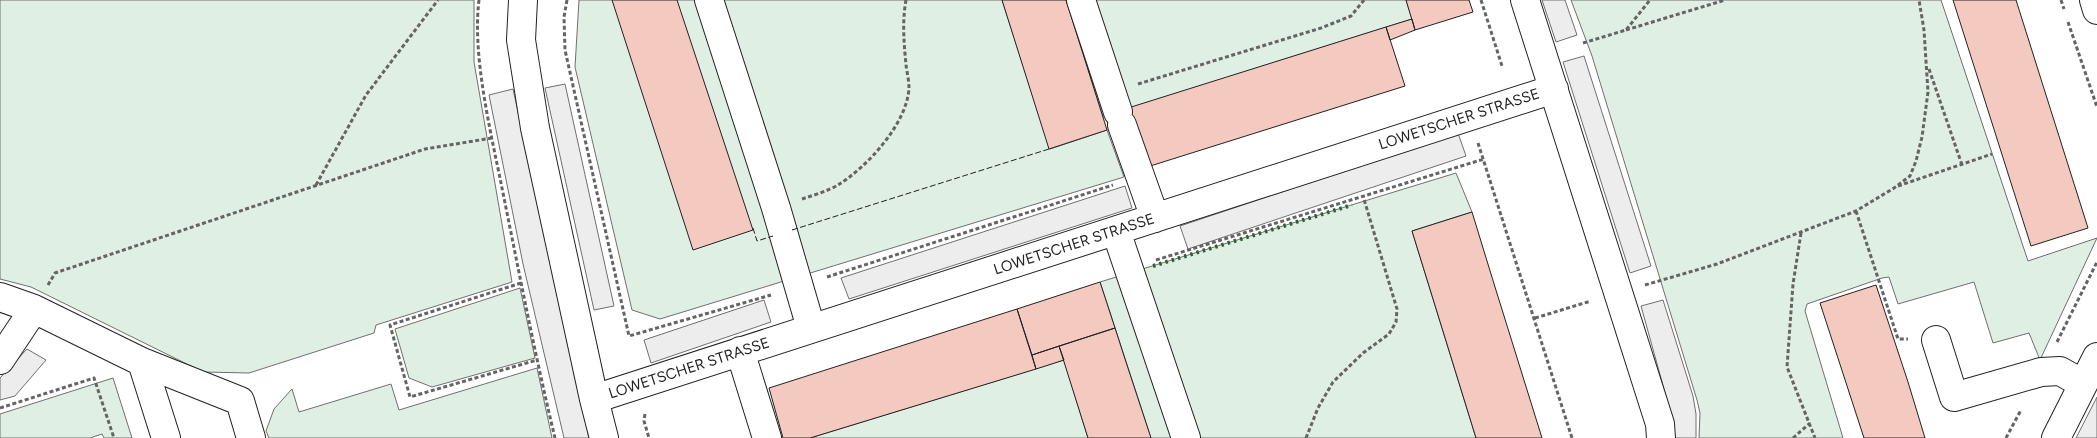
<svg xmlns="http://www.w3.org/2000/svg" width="2097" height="438" font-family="Figtree,sans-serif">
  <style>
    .green { fill: #e0efe3; stroke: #6f6f6f }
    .parking { fill: #ededed; stroke: #6f6f6f }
    .building { fill: #f3c9c0; stroke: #222 }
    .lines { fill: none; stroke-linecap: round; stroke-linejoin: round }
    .minor-casing { stroke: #222; stroke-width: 30 }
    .path { stroke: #646464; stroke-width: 3; stroke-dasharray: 4 2.5; stroke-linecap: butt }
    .minor { stroke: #fff; stroke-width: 28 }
    .hedge { stroke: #2f5e38; stroke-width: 4; stroke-dasharray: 2.5 4; stroke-linecap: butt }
    .fence { stroke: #222; stroke-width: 1; stroke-dasharray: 6 2.5; stroke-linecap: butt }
    .labels { text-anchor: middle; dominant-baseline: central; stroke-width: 4; stroke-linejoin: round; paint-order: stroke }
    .street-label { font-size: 15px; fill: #222; stroke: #fff }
  </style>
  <rect width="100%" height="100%" fill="#fff"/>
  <path class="green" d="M 0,0 L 474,0 L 474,62 L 512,282 L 376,325 L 374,333 L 249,373 L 203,372 L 31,287 L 0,279 Z
    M 579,0 L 1002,0 L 1050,149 L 1107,130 L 1124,177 L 660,319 L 632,310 L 575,67 Z
    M 1066,0 L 1406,0 L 1412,19 L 1103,117 Z
    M 1571,0 L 1941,0 L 2028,261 L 2097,238 L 2040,360 L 2029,333 L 1993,343 L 1974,282 L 1898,304 L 1889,277 L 1882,278 L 1807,304 L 1805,311 L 1843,438 L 1699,438 L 1700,413 L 1697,400 L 1592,56 Z
    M 1456,173 L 1472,212 L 1412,231 L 1476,438 L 1151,438 L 1100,282 Z
    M 520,288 L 535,358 L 432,387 L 409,378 L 395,329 Z
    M 1064,360 L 1088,438 L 810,438 Z
    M 537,368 L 552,438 L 269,438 L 266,431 L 274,409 L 292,389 L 299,412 L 391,384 L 399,410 Z
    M 113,378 L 132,438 L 104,438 L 102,434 L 90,438 L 0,438 L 0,414 Z"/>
  <path class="parking" d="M 1542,0 L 1565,0 L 1577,35 L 1556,42 Z
    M 1584,56 L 1651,266 L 1630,273 L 1563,62 Z
    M 565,84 L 614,306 L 594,310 L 545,88 Z
    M 513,89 L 589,438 L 564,438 L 523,264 L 489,95 Z
    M 1458,133 L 1466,156 L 1188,249 L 1180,226 Z
    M 1125,186 L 1132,208 L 849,299 L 841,278 Z
    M 764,300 L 771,322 L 651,363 L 644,340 Z
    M 1663,300 L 1693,396 L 1696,414 L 1696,438 L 1671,438 L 1669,407 L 1641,306 Z
    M 27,349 L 46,360 L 15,396 L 0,400 L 0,378 Z
    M 2097,397 L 2097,438 L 2076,438 Z"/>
  <path class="building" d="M 612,0 L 677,0 L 753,230 L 693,250 Z
    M 1002,0 L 1066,0 L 1107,130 L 1049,149 Z
    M 1406,0 L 1469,0 L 1473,12 L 1415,30 Z
    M 1953,0 L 2016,0 L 2088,228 L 2031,246 Z
    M 1412,19 L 1415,30 L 1390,40 L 1386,27 Z
    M 1386,27 L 1405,86 L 1147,167 L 1128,108 Z
    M 1472,212 L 1495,287 L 1542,438 L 1476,438 L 1412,231 Z
    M 1100,282 L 1115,328 L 1032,355 L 1017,309 Z
    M 1876,285 L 1908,382 L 1925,438 L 1864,438 L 1820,303 Z
    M 1017,309 L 1036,369 L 810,438 L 783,438 L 769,388 Z
    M 1115,328 L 1125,359 L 1151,438 L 1088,438 L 1059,346 Z
    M 1059,346 L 1064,360 L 1036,369 L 1032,355 Z"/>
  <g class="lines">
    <defs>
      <path id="minor" d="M 523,0 L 521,40 L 535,128 L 594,399 L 604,438
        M 709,0 L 776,208 L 811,328
        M 1081,0 L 1118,112
        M 1525,0 L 1660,424 L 1661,438
        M 2094,0 L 2097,10
        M 1122,125 L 1155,218
        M 1116,231 L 1186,438
        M 0,297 L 34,309
        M 1936,340 L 1954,397 L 2041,372 L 2060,371 L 2083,384
        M 740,351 L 767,438
        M 0,360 L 34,309 L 142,362 L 240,401 L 251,438
        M 142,362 L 166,438
        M 594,399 L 1554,89
        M 2056,438 L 2097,357"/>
    </defs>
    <use href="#minor" class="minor-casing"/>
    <path class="path" d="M 479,0 C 472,56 491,133 502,188 C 519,272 535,355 555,438
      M 567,0 L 564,17 L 565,50 L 629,336 L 771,295
      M 1481,0 L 1502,66
      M 2061,0 L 2064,9
      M 2068,22 L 2097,107
      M 1626,30 L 1725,0
      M 1583,43 L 1626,30 L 1650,0
      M 1929,69 L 1962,165
      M 1138,84 L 1321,28 L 1351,16 L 1364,0
      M 1478,143 L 1572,438
      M 316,185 L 366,95 L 438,0
      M 1898,186 L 1992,154
      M 802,199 C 814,195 828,191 838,185 C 867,167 907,124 909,88 C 909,81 907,72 906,65 C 904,43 902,22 906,0
      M 1856,211 L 1898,339 L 1908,339
      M 1801,233 L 1793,284 L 1787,367 L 1815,438
      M 1156,260 L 1484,159
      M 827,277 L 1113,185
      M 521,283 L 390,325 L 410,397 L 537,360
      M 48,285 L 55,273 L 425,149 L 492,138
      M 1645,285 L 1717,264 L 1856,211 L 1894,188 L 1910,176 L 1916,161 L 1922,137 L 1928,92 L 1924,30 L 1919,0
      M 1535,318 L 1591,301
      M 2057,342 L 2097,262
      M 0,408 L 94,378 L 114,438
      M 645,414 L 644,421 L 649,438
      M 1306,438 L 1318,408 L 1333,382 L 1363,353 L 1389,334 L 1396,322 L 1397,309 L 1363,196
      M 1793,438 L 1810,423
      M 2006,438 L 2021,410"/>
    <use href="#minor" class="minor"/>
    <path class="hedge" d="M 1153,266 L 1352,205"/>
    <path class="fence" d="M 753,228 L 757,241 L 773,236
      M 792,230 L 1049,149"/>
  </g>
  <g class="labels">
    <g class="street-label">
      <text transform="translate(1459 119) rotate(-18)">LOWETSCHER STRASSE</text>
      <text transform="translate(1074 244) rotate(-18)">LOWETSCHER STRASSE</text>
      <text transform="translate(689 368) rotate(-18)">LOWETSCHER STRASSE</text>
    </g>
  </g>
</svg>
